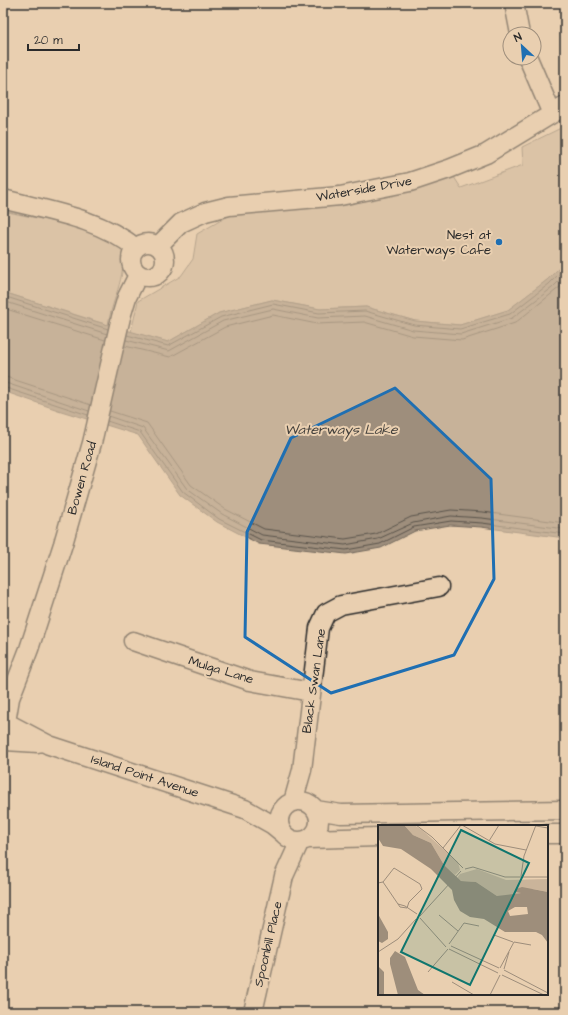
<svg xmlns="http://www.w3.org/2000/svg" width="568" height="1015" font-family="'Architects Daughter',sans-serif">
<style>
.green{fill:#cab49a;stroke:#7a7062}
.water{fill:#9e8e7b;stroke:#70665b}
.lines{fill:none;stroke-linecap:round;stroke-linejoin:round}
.shore{stroke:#59534b;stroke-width:1}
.street-casing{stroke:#2b2b2b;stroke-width:21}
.street{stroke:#e9cfb0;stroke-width:18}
.marked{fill:none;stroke:#1f6fb2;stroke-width:3;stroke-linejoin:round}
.poi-dot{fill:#1f6fb2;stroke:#e9cfb0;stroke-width:1.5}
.labels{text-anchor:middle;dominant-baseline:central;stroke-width:4;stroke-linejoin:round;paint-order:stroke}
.street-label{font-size:13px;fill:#2b2b2b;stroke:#e9cfb0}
.poi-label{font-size:13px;fill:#2b2b2b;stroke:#e9cfb0;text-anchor:end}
.water-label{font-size:14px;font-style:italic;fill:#423f3b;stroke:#e9cfb0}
.inset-road{fill:none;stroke:#9d8d7b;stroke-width:1}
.view{fill:#0f766e;fill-opacity:0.15;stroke:#0f766e;stroke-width:2}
.inset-edge{fill:none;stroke:#2b2b2b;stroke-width:2}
</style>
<rect width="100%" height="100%" fill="#e9cfb0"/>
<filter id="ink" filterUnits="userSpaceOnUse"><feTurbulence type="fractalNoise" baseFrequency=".025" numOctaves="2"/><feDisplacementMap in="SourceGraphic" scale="8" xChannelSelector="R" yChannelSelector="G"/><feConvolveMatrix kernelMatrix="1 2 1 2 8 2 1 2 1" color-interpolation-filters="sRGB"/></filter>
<g filter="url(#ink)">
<path class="green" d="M565 126V262L547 280 508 310 460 325 415 321 366 307 320 309 272 300 219 313 168 342 131 332 138 301 181 276 193 259 197 234 237 211 341 206 411 191 454 177 461 188 523 165 522 147Z
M3 211 85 228 120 244C130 271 112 298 108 325L3 292Z"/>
<path class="water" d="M565 262V538L481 527 450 525 415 531 381 548 346 554 259 544 217 522 180 495 138 435 58 410 3 391V292L91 320 168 342 219 313 272 300 320 309 366 307 415 321 460 325 508 310 547 280Z"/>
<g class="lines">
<path class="shore" d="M3 296 108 329
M3 301 107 334
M3 308 105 340
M127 335 168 346 221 317 273 304 319 313 365 311 414 325 460 329 510 314 549 284 565 268
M126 340 169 351 223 321 273 309 318 318 365 316 413 330 461 334 512 318 552 288 565 275
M125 346 170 357 225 327 273 315 317 324 364 322 413 336 462 340 515 323 565 283
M3 376 91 405
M3 382 89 411
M3 387 88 415
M110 411 147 423 191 485 225 509 264 529 345 539 376 534 411 517 451 510 483 512 565 523
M108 416 143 428 187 489 222 514 262 535 345 545 378 539 413 523 451 516 482 518 565 529
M107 421 140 432 183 492 219 519 261 540 346 550 380 544 414 527 451 521 482 523 565 534"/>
<defs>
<path id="street" d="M514 3 520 34
M528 58 552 114
M3 199C48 211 99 218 136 248
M131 260a17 17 0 1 1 34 0a17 17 0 1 1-34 0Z
M158 246 181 223 205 212 229 206 340 196 410 182 449 169 486 154 565 106
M133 641 250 681 311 692
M7 716 10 698 29 649 63 544 92 443 121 317 127 297 138 275
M11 725 49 745 245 809 273 825 284 834
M5 741 38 743
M279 821a20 20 0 1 1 40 0a20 20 0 1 1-40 0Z
M293 802 302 770 319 628 326 613 341 605 439 587
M316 810 341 814 565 810
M547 834H565
M308 839 379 837
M253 1012 284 876 300 841"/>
</defs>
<use href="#street" class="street-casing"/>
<use href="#street" class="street"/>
</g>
</g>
<path d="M0 0H568V1015H0ZM395 388 491 479 494 579 454 655 331 693 245 637 247 532 291 438Z" fill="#e9cfb0" fill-opacity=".55" fill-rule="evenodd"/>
<path class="marked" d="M395 388 491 479 494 579 454 655 331 693 245 637 247 532 291 438Z"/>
<circle class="poi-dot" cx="499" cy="242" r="4"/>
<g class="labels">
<g class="street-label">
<text transform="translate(364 189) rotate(-10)">Waterside Drive</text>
<text transform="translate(82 478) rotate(-74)">Bowen Road</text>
<text transform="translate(221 670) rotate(17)">Mulga Lane</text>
<text transform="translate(314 681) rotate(-82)">Black Swan Lane</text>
<text transform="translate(145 776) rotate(18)">Island Point Avenue</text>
<text transform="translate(268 944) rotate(-77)">Spoonbill Place</text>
</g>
<g class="poi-label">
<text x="491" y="235">Nest at<tspan x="491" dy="15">Waterways Cafe</tspan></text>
</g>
<g class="water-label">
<text x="341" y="430">Waterways Lake</text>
</g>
</g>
<g transform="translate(378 825)">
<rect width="170" height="170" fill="#e9cfb0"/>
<path d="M26 0H36L44 5 80 37 82 45 77 50 66 40 53 18 35 10ZM99 44 128 55 170 54V67L155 64 132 71H119L98 57 83 56 79 53 82 49Z" fill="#cab49a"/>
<path d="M0 0H26L35 10 53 18 66 40 83 56 98 57 119 71 143 68 138 67V64L144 62 170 67V118L164 110 158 107H127L106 94 92 92 82 86 76 75 74 65 53 44 23 24 5 21 0 13ZM137 82H149L150 89 132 91 130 86ZM0 89 10 107V114L4 118 0 116ZM17 126 27 132 40 165 47 170H20L12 139V133ZM0 141 6 147V170H0Z" fill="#9e8e7b" fill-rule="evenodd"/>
<path class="inset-road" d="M38 0 54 12 85 43M84 0 117 19 148 25M158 1 170 3M111 16 121 0M65 23 83 0M87 44 95 42 127 52H170M143 51 146 31 158 0M5 57 16 43 42 59 44 64 31 77 29 83M0 58 5 57 22 82 29 83M20 79 27 81 39 89M61 90 80 106M42 91 83 46M42 93 68 122M116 110 135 117M71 119 86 98 101 101M73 121 121 143M71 124 120 148M0 127 20 114 38 94M122 143 136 117 153 120M126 144 131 127M126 145 170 168M50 147 70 124M124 150 166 170M74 157 96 170M112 170 122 150"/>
<path class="view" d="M83 5 151 38 92 160 23 127Z"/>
<rect width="170" height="170" class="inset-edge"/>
</g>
<rect width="568" height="1015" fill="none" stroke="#e9cfb0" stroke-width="16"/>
<rect x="8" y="8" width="552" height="999" fill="none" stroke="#2b2b2b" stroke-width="1.5" filter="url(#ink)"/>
<g transform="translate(522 46) rotate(334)"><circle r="19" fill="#e9cfb0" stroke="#9d8d7b"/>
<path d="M0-3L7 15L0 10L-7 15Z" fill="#1f6fb2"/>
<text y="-6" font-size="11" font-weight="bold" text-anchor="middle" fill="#2b2b2b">N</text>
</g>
<path d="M28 44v6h51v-6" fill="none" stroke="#2b2b2b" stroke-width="2"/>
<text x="34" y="44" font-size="12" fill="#2b2b2b" stroke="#e9cfb0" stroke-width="3" paint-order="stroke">20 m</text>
</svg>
